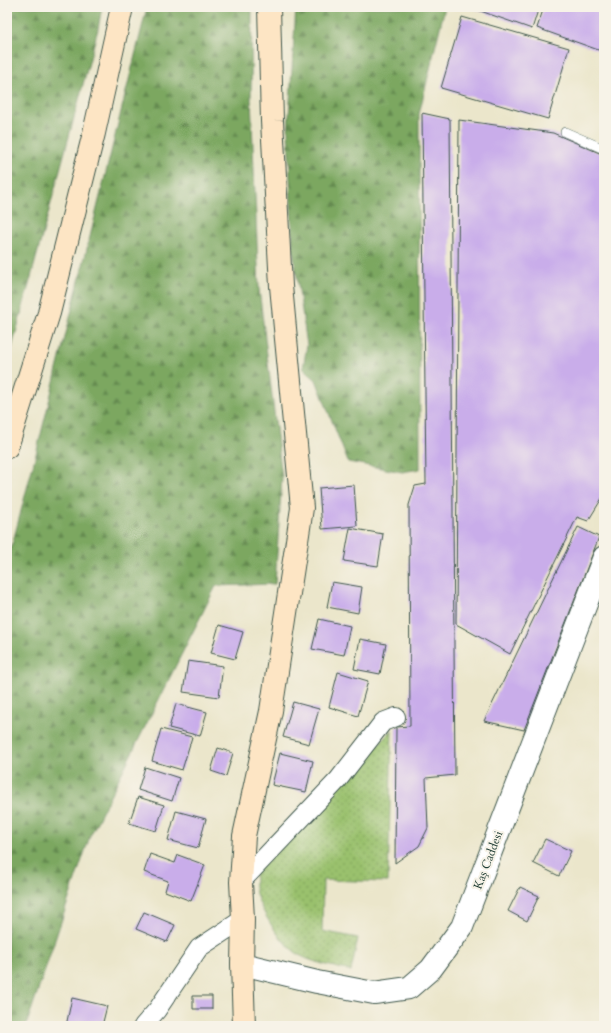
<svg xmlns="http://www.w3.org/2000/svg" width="611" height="1033" font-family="Cardo,serif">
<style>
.grass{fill:url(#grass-dots);stroke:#5c7f50}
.forest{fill:url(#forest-firs);stroke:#4d724a}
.building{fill:#c9adea}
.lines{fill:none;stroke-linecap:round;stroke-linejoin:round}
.service-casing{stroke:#3e564b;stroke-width:10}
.minor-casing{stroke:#3e564b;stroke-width:20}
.tertiary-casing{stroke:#3e564b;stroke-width:24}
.secondary-casing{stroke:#3e564b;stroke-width:24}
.service{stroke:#fff;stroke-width:9}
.minor{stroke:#fff;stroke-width:18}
.tertiary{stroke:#fff;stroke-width:22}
.secondary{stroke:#fde5c4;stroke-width:22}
.labels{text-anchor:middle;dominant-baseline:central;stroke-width:4;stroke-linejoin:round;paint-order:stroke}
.street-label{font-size:12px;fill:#1f3d34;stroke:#f7f3e8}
</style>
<defs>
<pattern id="grass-dots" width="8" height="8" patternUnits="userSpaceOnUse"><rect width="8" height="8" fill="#9ac16d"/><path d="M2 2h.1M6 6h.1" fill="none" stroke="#7d9e5a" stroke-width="1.8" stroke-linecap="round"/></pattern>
<pattern id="forest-firs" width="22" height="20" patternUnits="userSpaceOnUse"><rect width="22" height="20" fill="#7ba760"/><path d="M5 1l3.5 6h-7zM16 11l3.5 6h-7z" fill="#648950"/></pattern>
</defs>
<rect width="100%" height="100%" fill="#f7f3e8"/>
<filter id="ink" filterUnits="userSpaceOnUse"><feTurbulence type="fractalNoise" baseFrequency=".025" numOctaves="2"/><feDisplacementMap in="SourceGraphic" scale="8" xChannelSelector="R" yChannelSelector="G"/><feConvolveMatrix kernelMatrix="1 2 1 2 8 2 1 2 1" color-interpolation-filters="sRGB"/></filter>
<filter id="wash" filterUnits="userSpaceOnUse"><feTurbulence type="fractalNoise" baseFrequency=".012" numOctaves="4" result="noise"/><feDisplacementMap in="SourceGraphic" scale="16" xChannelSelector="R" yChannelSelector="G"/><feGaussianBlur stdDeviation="0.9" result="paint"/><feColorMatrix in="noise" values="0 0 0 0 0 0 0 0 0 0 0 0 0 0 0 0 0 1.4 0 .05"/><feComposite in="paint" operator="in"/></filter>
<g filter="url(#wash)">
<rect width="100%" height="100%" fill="#ebe6cb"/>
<path class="grass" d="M392 730 388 882 323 880 322 931 358 938 351 971C336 967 307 962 295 952 279 940 262 913 256 894 254 887 255 879 255 872Z"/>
<path class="forest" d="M7 7H102L98 29 7 366Z
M147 7H252L251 99 259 289 282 477 275 584 216 586 90 836 26 1026H7V564L37 450Z
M296 7H445L419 114 420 469 402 472 348 462 316 380 303 368 307 345 293 250 288 131Z"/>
<g id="blocks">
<path class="building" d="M469 7H539L532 29Z
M544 7H604V52L537 28Z
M462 17 569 48 548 119 441 88Z
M422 113 450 119 455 775 426 778 428 828 419 846 395 863 396 727 410 726 409 505 415 486 426 484Z
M459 120 553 133 604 155V495L588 521 577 517 510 654 456 624Z
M354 485 357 526 322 529 319 488Z
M578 527 599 537 524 730 484 721Z
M350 528 383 534 378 566 344 561Z
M332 582 362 587 358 613 327 607Z
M319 619 350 626 344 655 312 649Z
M219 625 243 632 235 659 211 653Z
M360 639 386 644 380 674 354 669Z
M188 661 223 666 219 697 183 692Z
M338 672 368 681 358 716 329 707Z
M293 702 319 709 309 744 283 737Z
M176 704 207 712 200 736 169 728Z
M161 729 192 737 182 770 152 761Z
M218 748 233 753 226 776 211 771Z
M280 753 313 761 306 792 272 785Z
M145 767 179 778 172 801 138 790Z
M138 797 164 805 156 831 129 823Z
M176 811 206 819 198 848 168 840Z
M545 839 571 851 559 876 533 863Z
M150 854 175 863 178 855 205 865 191 901 165 891 168 881 144 872Z
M520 887 539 896 527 921 508 911Z
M144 912 175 925 167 942 136 929Z
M193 996H212V1009H193Z
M72 998 107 1006 102 1026H66Z"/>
</g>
</g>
<g filter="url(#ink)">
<use href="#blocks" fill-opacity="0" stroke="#3e564b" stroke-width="1"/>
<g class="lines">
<defs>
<path id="service" d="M565 132 604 149"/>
<path id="minor" d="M241 882 338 780 383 722 396 717
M143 1026 157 1010 199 948 243 919"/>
<path id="tertiary" d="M242 964 317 982 374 993 409 988 431 969 462 927 604 557"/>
<path id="secondary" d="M7 447 49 313 94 133 122 7
M244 1026 242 964 243 919 241 882 244 836 271 711 302 508 281 286 272 121 269 7"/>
</defs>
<use href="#service" class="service-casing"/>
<use href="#minor" class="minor-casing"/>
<use href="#tertiary" class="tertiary-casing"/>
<use href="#secondary" class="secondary-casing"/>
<use href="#service" class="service"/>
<use href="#minor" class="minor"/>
<use href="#tertiary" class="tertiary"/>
<use href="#secondary" class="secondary"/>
</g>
</g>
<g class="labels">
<g class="street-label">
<text transform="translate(488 860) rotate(-69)">Kaş Caddesi</text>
</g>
</g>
<rect width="611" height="1033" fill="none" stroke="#f7f3e8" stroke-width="24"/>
</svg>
